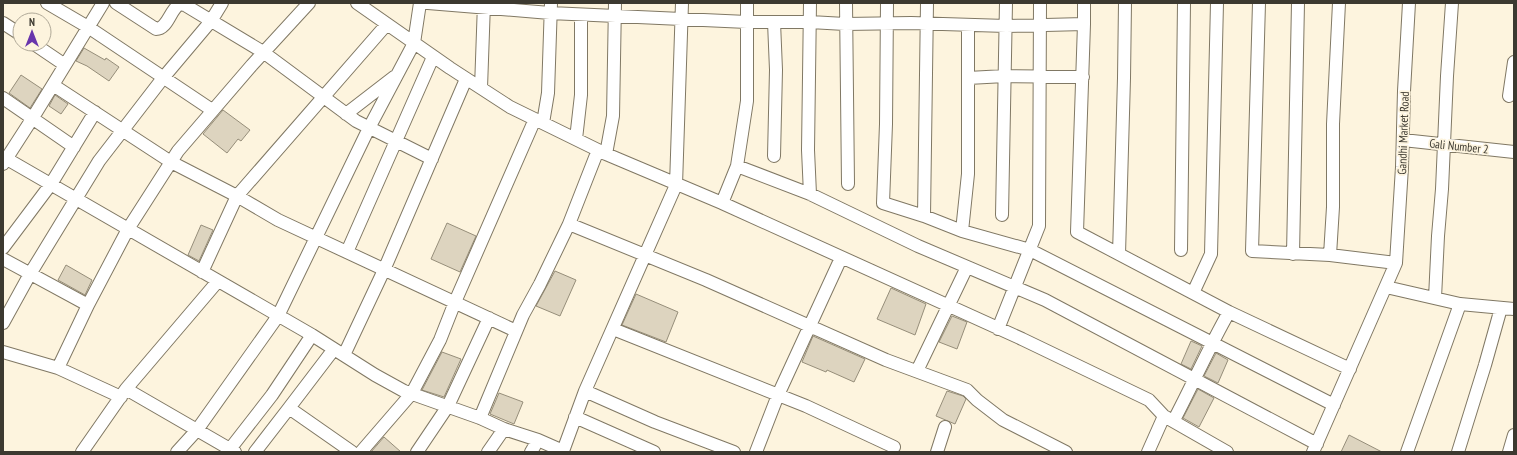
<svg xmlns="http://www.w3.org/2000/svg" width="1517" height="455" font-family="'PT Sans Narrow',sans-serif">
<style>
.building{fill:#ddd4bf;stroke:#968e7a}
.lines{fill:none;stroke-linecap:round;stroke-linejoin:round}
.street-casing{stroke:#807864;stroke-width:14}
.street{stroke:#fff;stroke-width:12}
.labels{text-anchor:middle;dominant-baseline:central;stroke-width:3.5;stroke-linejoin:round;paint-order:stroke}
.street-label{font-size:12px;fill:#3c3930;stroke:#fdf4de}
</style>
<rect width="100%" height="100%" fill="#fdf4de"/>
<path class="building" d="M84 48 105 60 106 58 119 67 109 81 87 66 76 61Z
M21 75 42 89 30 108 9 93Z
M55 95 68 104 61 114 49 106Z
M223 110 250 130 241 141 238 139 227 153 203 134Z
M447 223 476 236 460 272 431 259Z
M201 225 213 230 199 261 188 255Z
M66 265 92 280 85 295 58 280Z
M555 271 576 280 560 316 536 306Z
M891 288 926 304 915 335 877 319Z
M636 294 678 312 666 342 622 325Z
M952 316 967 322 957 349 939 342Z
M813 336 865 359 854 382 827 370 826 372 802 362Z
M1191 341 1202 346 1191 369 1181 364Z
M442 352 461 359 444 397 422 390Z
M1216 353 1228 360 1218 383 1204 376Z
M1198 389 1214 398 1199 427 1183 418Z
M947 391 963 396 966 399 955 424 936 416Z
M499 393 523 402 514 424 490 414Z
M1349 435 1382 452H1341Z
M384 437 401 452H371Z"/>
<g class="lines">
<defs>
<path id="street" d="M47 3 88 27 212 110
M116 3 156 29C168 29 170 9 180 4L185 5 263 52 356 121 432 159
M357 3 450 68 510 107 606 154 722 203 1022 339 1149 400 1164 416 1227 452
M428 3 550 13 747 22H810L845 24 911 23 1006 26 1084 24 1077 232 1229 312 1350 369
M846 3 848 184
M887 3 886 124 883 203 924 216 962 231 1030 250 1334 405
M1259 3 1252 251 1330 255
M1339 3 1333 124V207L1330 255 1396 263
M3 23 20 34
M1084 24V3
M34 44 65 65
M968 78 1005 76 1083 77
M53 85 171 162 237 196 278 220 516 331
M481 88 484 3
M1509 96 1514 62
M3 98 74 147
M346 114 394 77
M543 123 548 93 551 3
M576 139 581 95V15
M1403 140 1514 152
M606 154 613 116 615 3
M774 156 776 70 774 22
M7 159 312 335 375 375 404 391 480 418 504 429 538 440 563 451 585 391 676 185 682 3
M3 164 32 119 103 3
M737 166 810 194 918 246 1045 300 1317 444
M810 194 808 150 810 3
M722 203 737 166 747 101V3
M1002 215 1006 3
M924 216 927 3
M569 224 598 150
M962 231 968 174V25
M3 248 51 184 95 112
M1181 250 1184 3
M347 252 433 57
M1119 254 1124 78 1125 3
M1293 254 1298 3
M3 259 88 305 128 229 178 151 252 65 309 3
M202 272 237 196 387 24
M1386 287 1460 304 1514 309
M1193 293 1211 254 1217 3
M1435 298 1438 236 1442 189 1447 76 1452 3
M3 323 30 274 99 161 163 78 211 21 222 3
M613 329 806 406 894 447
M998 329 1039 226 1040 3
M3 352 58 368 121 397
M344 355 384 270 466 79
M58 368 88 305
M917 371 967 267
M126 389 235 452
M585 391 655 422 734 452
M289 408 334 349
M575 417 654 452
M480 418 523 315 540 284 569 224 706 280 886 360 967 390 977 400 1003 420 1066 452
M1174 420C1193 384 1209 347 1229 312
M230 449 272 395 312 335
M82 452 126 389 218 281
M177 452 197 430 278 316 369 128 414 43 420 3
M255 452 289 408 352 452
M361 452 412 393 440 340 455 302 535 119
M417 452 448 406 489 318
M488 452 504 429
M531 452 538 440
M756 452 778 395 841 258
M937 452 945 427
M1148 452 1164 416
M1313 452 1396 263 1402 167 1404 91 1409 3
M1407 452 1460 304
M1458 452 1485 365 1501 308
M1509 452 1514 435"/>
</defs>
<use href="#street" class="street-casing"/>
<use href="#street" class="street"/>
</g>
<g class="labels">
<g class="street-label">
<text transform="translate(1403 133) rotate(-88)">Gandhi Market Road</text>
<text transform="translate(1459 146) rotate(6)">Gali Number 2</text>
</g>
</g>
<rect width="1517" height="455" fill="none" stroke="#3c3930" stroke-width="8"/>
<g transform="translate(32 32)"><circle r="19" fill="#fdf4de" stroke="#b0a998"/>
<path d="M0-3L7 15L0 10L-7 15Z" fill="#6835ac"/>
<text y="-6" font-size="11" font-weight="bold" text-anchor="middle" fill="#3c3930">N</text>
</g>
</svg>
